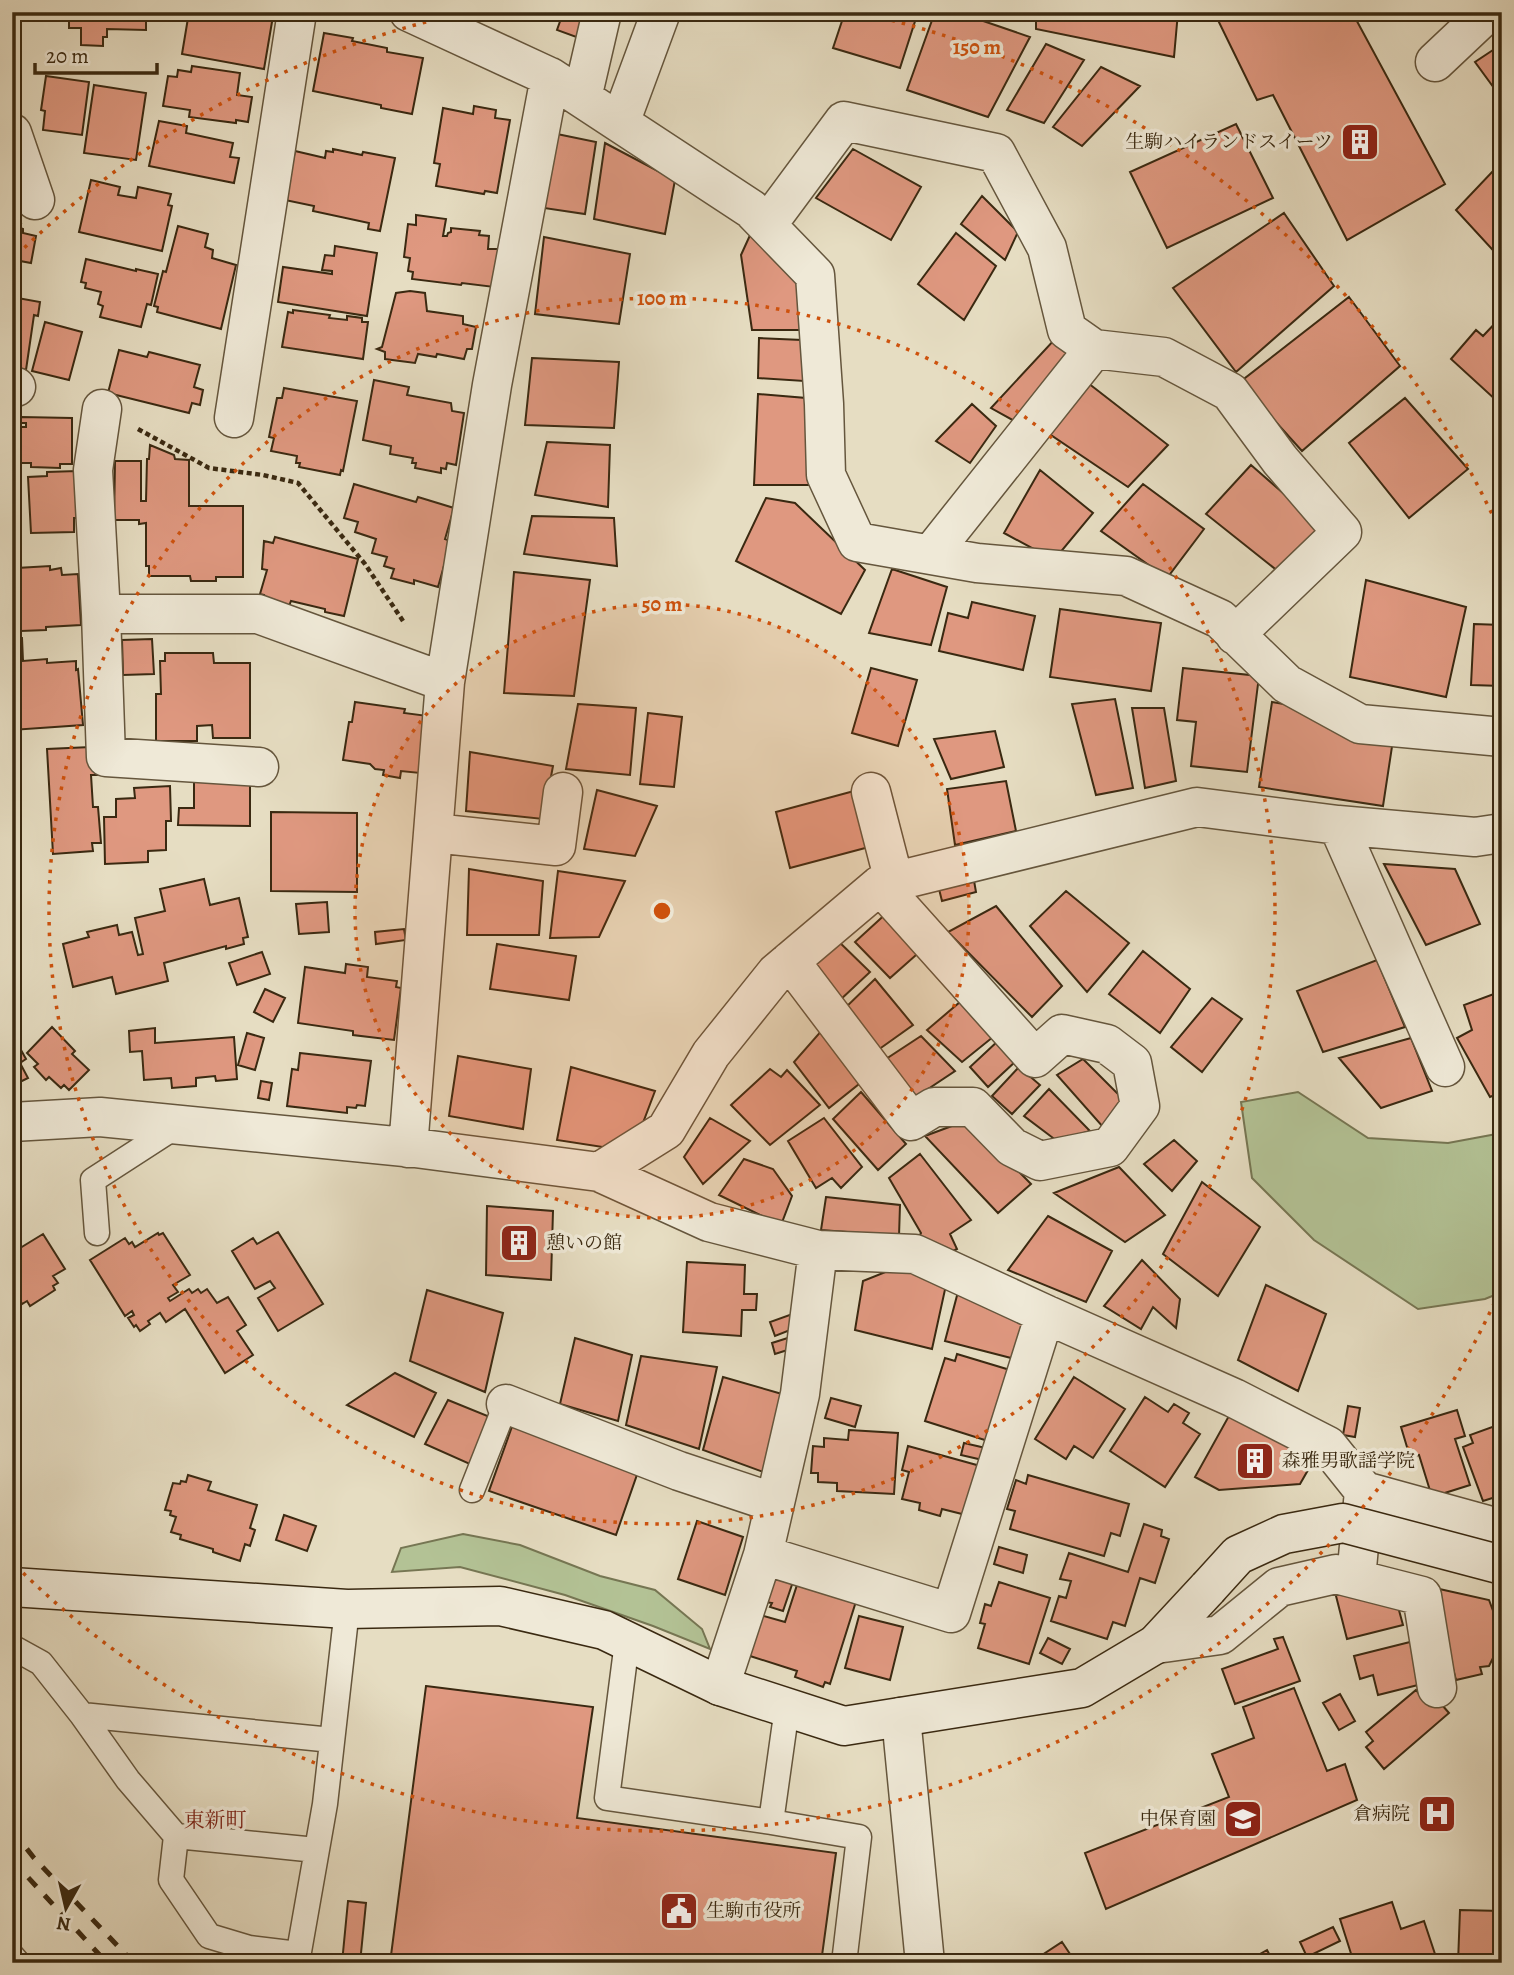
<svg xmlns="http://www.w3.org/2000/svg" width="1514" height="1975" font-family="Alegreya,'Noto Serif JP',serif">
<style>
.green{fill:#b3c295;stroke:#767653;stroke-width:2}
.building{fill:#df9880;stroke:#3a2911;stroke-width:2}
.lines{fill:none;stroke-linecap:round;stroke-linejoin:round}
.lane-casing{stroke:#65563d;stroke-width:27}
.street-casing{stroke:#65563d;stroke-width:41}
.secondary-casing{stroke:#3a2911;stroke-width:41}
.path{stroke:#3a2911;stroke-width:4.5;stroke-dasharray:5 3.5;stroke-linecap:butt}
.lane{stroke:#efe9d7;stroke-width:24}
.street{stroke:#efe9d7;stroke-width:38}
.secondary{stroke:#efe9d7;stroke-width:38}
.rail{stroke:#3a2911;stroke-width:5;stroke-dasharray:12 12;stroke-linecap:butt}
.secondary-bridge-casing{stroke:#3a2911;stroke-width:41;stroke-linecap:butt}
.secondary-bridge{stroke:#efe9d7;stroke-width:38}
.ring{fill:none;stroke:#ce520d;stroke-width:3.5;stroke-dasharray:3.5 7}
.labels{text-anchor:middle;dominant-baseline:central;stroke-width:7;stroke-linejoin:round;paint-order:stroke}
.poi-label{font-size:19px;fill:#3a2911;stroke:#efe9d7;text-anchor:end}
.neighbourhood-label{font-size:21px;fill:#7a1f14;stroke:#efe9d7}
.centre{fill:#ce520d;stroke:#efe9d7;stroke-width:3.5}
.ring-label{font-size:21px;text-anchor:middle;font-weight:bold;fill:#ce520d;stroke:#efe9d7;stroke-width:7;stroke-linejoin:round;paint-order:stroke}
</style>
<rect width="100%" height="100%" fill="#e6ddc2"/>
<filter id="stains"><feTurbulence type="fractalNoise" baseFrequency=".00286" numOctaves="4"/><feColorMatrix values="0 0 0 0 .2 0 0 0 0 .09 0 0 0 0 .02 0 0 0 .5 -.17"/></filter>
<radialGradient id="worn" r=".72"><stop offset=".6" stop-color="#630" stop-opacity="0"/><stop offset="1" stop-color="#630" stop-opacity=".3"/></radialGradient>
<path class="green" d="M1298 1092 1368 1138 1448 1143 1502 1133V1292L1485 1299 1418 1309 1314 1240 1252 1178 1241 1102Z
M463 1534 520 1545 600 1576 655 1590 702 1629 710 1649 653 1626 565 1595 460 1567 392 1572 401 1548Z"/>
<path class="building" d="M69 12H146V30L107 29V37H103V46L81 45V28H69Z
M189 12H249L273 16 264 69 182 54Z
M560 12H586L579 38 557 30 563 13Z
M845 12H918L900 68 833 48Z
M935 12H957L1030 37 988 117 907 90Z
M1036 12H1178L1174 57 1036 29Z
M1214 12H1352L1445 184 1347 240 1273 95 1257 100Z
M324 33 353 38 352 41 387 48V52L423 58 412 114 381 108V105L313 91Z
M1046 44 1084 60 1044 123 1007 110Z
M1502 44V99L1475 62Z
M192 66 240 73 237 95 252 97 248 122 236 120V123L189 117 190 110 163 106 168 76 177 77 178 70 191 72Z
M1101 67 1140 86 1082 146 1053 127Z
M46 76 89 82 82 135 43 130 45 111 41 110Z
M94 85 146 93 136 160 84 153Z
M474 106 496 110 495 118 510 120 497 193 485 191 484 194 436 186 440 164 434 163 443 108 473 114Z
M159 121 187 126 186 133 233 143 230 157 239 158 234 183 149 166Z
M1236 124 1273 198 1167 248 1130 172Z
M557 134 596 142 585 214 544 208Z
M605 143 675 180 665 234 594 219Z
M333 149 362 155 363 152 395 158 380 231 368 229 369 223 313 211 314 206 285 200 295 151 325 158 326 151 333 152Z
M853 149 921 187 891 240 816 198Z
M1493 171 1502 182V260L1456 210Z
M91 180 120 187 118 195 136 198 138 187 171 194 168 205 172 206 162 251 79 232Z
M982 196 1018 232 1005 260 961 224Z
M1284 213 1334 286 1236 372 1173 288Z
M416 215 446 219 443 236H447L448 233 451 232V228L480 231 479 235 489 236 488 249H499L494 287 462 283 461 285 412 279 413 272 408 271 410 258 404 257 408 224 416 225Z
M12 223 21 224 20 228 23 229V233L36 236 31 263 20 261 19 271 12 269Z
M178 226 208 234 205 247 213 250 212 258 236 265 221 329 157 312 158 307 154 306 163 271 166 272Z
M751 233 798 283 803 330H752L741 255Z
M956 233 996 266 964 320 918 284Z
M544 237 630 254 619 324 535 314Z
M335 246 377 253 367 316 278 302 283 267 332 274V271L322 270 325 255 334 256Z
M86 259 136 271V269L158 274 151 305 147 304 141 327 100 317 103 306 98 304 101 292 85 288 86 283 81 282Z
M410 291 425 293 427 311 463 316V324L476 327 472 349H467L464 359 437 354 436 357 418 354 415 363 385 359V352L377 349 382 347 396 293Z
M12 297 40 302 38 316 34 315 26 370 12 368Z
M1349 297 1400 366 1302 451 1240 382Z
M293 310 330 315 329 318 347 320V316L362 318V322H368L363 359 282 347 288 312 293 313Z
M1501 317 1502 318V411L1494 404 1497 401 1451 359 1476 330 1483 336Z
M45 322 82 332 69 380 32 371Z
M759 338 802 340 804 381 758 378Z
M1055 339 1067 355 1018 423 991 408Z
M119 350 147 357 149 352 200 365 194 387 203 390 200 405 192 403 189 413 108 393Z
M532 358 619 362 614 428 525 425Z
M374 380 409 387 407 395 451 403 452 411 464 413 456 465 447 463 446 469 441 468V473L415 468 416 463H412L413 458 390 454 391 446 363 440Z
M1088 383 1168 445 1128 487 1045 431Z
M284 388 357 401 343 471 341 470 340 475 299 467 300 463H296L297 456 271 451 274 438 269 437 277 398H282Z
M758 394 806 398 812 485H754Z
M1405 398 1468 469 1409 518 1349 443Z
M972 404 996 426 970 463 936 441Z
M21 417 72 418V464H60V468L31 467V463H18L19 427H26V423H21Z
M547 442 610 445 608 507 535 495Z
M150 445 174 455 175 459 189 460V506H243V577H216V581H191L190 576H149V566H146V523L139 524V520H114L115 461H141V501H146L147 459H149Z
M1251 465 1322 527 1279 572 1206 514Z
M1040 470 1093 513 1054 560 1004 533Z
M77 471 79 518H74V532L31 533 28 477 47 476V472Z
M354 484 416 502 418 497 454 508 445 539 451 541 438 587 414 580V584L391 578 394 569 384 566 387 557 372 553 376 539 355 532 358 522 344 518Z
M1143 484 1204 529 1167 578 1101 531Z
M766 498 795 503 865 570 841 614 736 561Z
M532 516 614 518 617 566 524 554Z
M275 537 358 559 344 616 325 612V609L291 601 289 606 263 600 264 595 260 594 267 570 262 569 264 541 273 543Z
M50 566V570L61 568 62 575 78 574 81 625 46 627V630L21 631 17 568Z
M892 569 947 587 931 645 869 633Z
M514 572 590 580 574 696 504 693Z
M1366 580 1466 607 1446 697 1350 677Z
M972 602 1035 616 1023 670 939 651 948 613 968 618Z
M1060 609 1161 623 1151 691 1050 677Z
M1474 624 1502 625V686L1471 685Z
M22 638 23 661 47 659V663L76 661V670L78 669 83 725 12 730V639Z
M152 639 154 674 123 675 122 640Z
M165 653H213L214 663H250V738H213L212 725 197 726V741H156V694H161L160 661H165Z
M871 668 917 680 898 746 852 733Z
M1183 668 1259 676 1247 772 1191 766 1196 722 1177 720Z
M1115 699 1133 788 1096 795 1072 704Z
M355 702 405 709 404 713 428 716 420 773 401 771 400 778 383 775 384 770 375 769 370 764 343 760 349 722H352Z
M1272 702 1313 709 1393 740 1383 806 1259 787Z
M578 704 636 708 630 775 566 769Z
M1132 708H1164L1176 781 1145 788Z
M648 713 682 717 674 787 640 784Z
M995 731 1004 767 951 779 934 739Z
M91 747 97 754 98 775H91L93 807H98L101 843H92L93 851 53 854 47 749Z
M470 752 553 766 543 819 466 811Z
M194 779 250 780V826L178 825 179 808H194Z
M1006 781 1016 831 955 845 947 789Z
M170 786 171 821H166V850L148 851V862L105 864 104 817H116V799L135 798 134 788Z
M597 790 657 806 635 856 584 849Z
M854 791 869 847 790 868 776 812Z
M271 812 357 813V892L271 891Z
M1384 864 1455 869 1480 924 1426 945Z
M469 869 543 881 539 935H467Z
M558 871 625 881 599 937 550 938Z
M973 875 976 892 942 901 938 885Z
M204 879 210 905 239 898 248 937 243 938 244 944 226 949V946L164 963 168 981 116 994 112 977 73 987 63 944 89 937 87 932 117 925 119 935 132 932 138 955 143 954 135 918 165 911 160 889Z
M1066 891 1129 943 1087 992 1030 926Z
M327 902 329 932 299 934 296 904Z
M996 906 1062 986 1032 1017 948 932Z
M890 910 924 948 890 978 855 942Z
M404 929 406 940 376 944 375 932Z
M834 937 870 972 839 1001 806 963Z
M497 944 576 956 569 1000 490 989Z
M1143 951 1190 989 1160 1033 1109 994Z
M262 952 270 974 237 985 229 963Z
M1377 960 1405 1027 1323 1052 1297 991Z
M346 964 368 967 367 977 397 981 396 987 401 988 394 1040 353 1035V1031L298 1023 305 967 345 973Z
M875 979 913 1025 878 1050 844 1009Z
M12 989H21L20 1025H12Z
M265 989 285 998 273 1022 254 1012Z
M1502 991V1092L1490 1097 1457 1038 1472 1030 1464 1005Z
M1212 998 1242 1019 1202 1072 1171 1047Z
M960 1002 993 1037 962 1062 927 1030Z
M52 1027 75 1051 72 1054 89 1070 69 1090 64 1085 61 1088 49 1077 46 1080 34 1067 38 1064 27 1053Z
M155 1028V1043L234 1037 237 1079 216 1081 215 1076 196 1078V1086L172 1088 171 1078 144 1080 142 1051 130 1052 129 1031Z
M823 1029 864 1080 829 1108 794 1062Z
M247 1033 264 1038 255 1070 238 1065Z
M12 1034 26 1059 20 1063 28 1078 12 1086Z
M921 1036 955 1071 913 1099 883 1061Z
M1411 1038 1432 1091 1381 1108 1339 1058Z
M999 1040 1017 1060 988 1087 970 1067Z
M300 1053 371 1061 365 1106 357 1105 356 1108 347 1107V1113L287 1106 292 1069 298 1070Z
M458 1056 531 1069 523 1129 449 1116Z
M1083 1059 1125 1101 1103 1127 1057 1075Z
M571 1067 655 1091 641 1128 609 1148 557 1140Z
M1019 1067 1040 1085 1012 1114 992 1096Z
M770 1069 781 1077 787 1070 820 1105 770 1145 731 1105Z
M261 1081 272 1083 269 1100 258 1098Z
M1049 1089 1090 1131 1057 1141 1024 1116Z
M861 1092 906 1144 878 1170 833 1119Z
M710 1118 750 1141 703 1184 684 1157Z
M824 1118 862 1167 841 1188 832 1178 816 1188 788 1141Z
M968 1120 1031 1184 998 1213 925 1136Z
M1174 1140 1197 1161 1172 1191 1144 1164Z
M920 1154 971 1220 950 1234 957 1249 942 1257 914 1246 921 1233 889 1178Z
M744 1159 773 1169 792 1196 781 1225 719 1195Z
M1119 1167 1165 1215 1125 1242 1054 1193Z
M1202 1182 1260 1227 1218 1296 1163 1254Z
M826 1197 900 1205 899 1236 821 1230Z
M487 1206 553 1211 551 1280 486 1275Z
M1048 1216 1112 1251 1086 1302 1008 1270Z
M278 1232 323 1304 278 1331 258 1298 275 1288 270 1281 255 1289 232 1251 253 1238 257 1244Z
M158 1233 159 1235 163 1233 190 1275 173 1285 178 1292 168 1298 170 1301 189 1289 192 1293 198 1289 201 1293 207 1289 217 1303 228 1297 246 1325 237 1331 253 1355 225 1373 185 1309 166 1322 160 1313 148 1321 150 1324 140 1331 136 1325 134 1327 128 1318 134 1315 132 1311 125 1316 90 1260 125 1238 129 1244 132 1242 135 1247Z
M43 1234 65 1269 53 1276 58 1283 53 1286 55 1290 30 1306 27 1301 22 1304 20 1300 12 1305V1253Z
M1142 1260 1180 1299 1176 1328 1153 1307 1141 1329 1104 1306Z
M687 1262 745 1265 744 1294H757L756 1310H742L741 1336 683 1332Z
M898 1267 946 1285 932 1349 855 1330 863 1281Z
M1266 1285 1326 1314 1298 1391 1238 1360Z
M959 1288 1028 1321 1015 1359 945 1341Z
M427 1290 503 1313 485 1392 410 1361Z
M798 1312 803 1325 775 1336 770 1322Z
M797 1335 800 1346 775 1354 772 1343Z
M575 1338 632 1355 618 1421 560 1404Z
M957 1354 1010 1370 991 1442 925 1421 945 1358 955 1361Z
M641 1356 717 1367 699 1449 626 1425Z
M395 1373 436 1393 414 1437 347 1405Z
M723 1377 782 1394 766 1473 703 1450Z
M1074 1377 1125 1409 1093 1458 1074 1446 1066 1459 1035 1439Z
M1145 1397 1168 1412 1174 1404 1189 1413 1183 1423 1200 1434 1165 1487 1110 1451Z
M831 1398 861 1406 855 1427 825 1418Z
M448 1400 490 1417 472 1465 425 1444Z
M1348 1406 1360 1408 1355 1437 1343 1435Z
M1457 1410 1465 1436 1455 1439 1470 1485 1432 1497 1419 1455 1410 1457 1401 1427Z
M1230 1414 1303 1451 1308 1470 1300 1484 1219 1490 1195 1477Z
M514 1421 640 1466 616 1535 489 1491Z
M1495 1426 1502 1445V1495L1483 1501 1463 1447 1473 1443 1470 1435Z
M849 1430 898 1433 894 1494 837 1491V1483L818 1482V1473H811L813 1446 824 1447V1438L848 1440Z
M964 1443 990 1449 987 1461 961 1455Z
M908 1446 984 1467 970 1516 942 1509 940 1516 919 1510 920 1503 902 1499 909 1472 902 1470Z
M188 1475 211 1482 208 1490 257 1505 250 1528 255 1530 250 1546 245 1544 240 1561 213 1552V1549L180 1539 181 1535 171 1532 176 1517 170 1515 171 1511 165 1510 173 1483 180 1484 181 1481 186 1482Z
M1028 1475 1129 1504 1120 1536 1111 1533 1104 1556 1010 1529 1015 1511 1007 1509 1016 1480 1026 1484Z
M284 1515 316 1526 307 1551 276 1540Z
M697 1521 743 1537 725 1595 678 1579Z
M1144 1524 1162 1530 1161 1536 1169 1539 1155 1583 1140 1578 1125 1626 1113 1622 1107 1639 1051 1621 1059 1596 1066 1598 1071 1581 1060 1579 1069 1553 1128 1572Z
M999 1547 1027 1555 1023 1573 994 1564Z
M777 1564 797 1570 783 1611 770 1607 772 1603 765 1602Z
M999 1582 1050 1598 1029 1664 978 1648 985 1624 980 1623 985 1604 991 1606Z
M797 1585 858 1595 830 1684 825 1682 823 1687 795 1677 797 1671 747 1655 760 1615 785 1622Z
M1435 1588 1489 1600 1502 1635 1497 1637 1500 1644 1489 1666 1480 1667 1482 1674 1456 1680 1438 1612Z
M1335 1592H1394L1403 1625 1347 1639Z
M859 1616 903 1627 890 1680 845 1668Z
M1283 1637 1300 1681 1235 1704 1222 1669 1278 1649 1274 1639Z
M1048 1638 1070 1649 1062 1664 1040 1653Z
M1414 1641 1422 1684 1378 1695 1373 1675 1360 1679 1354 1656Z
M426 1686 593 1707 577 1818 836 1853 821 1963H390Z
M1294 1688 1327 1771 1345 1764 1357 1800 1106 1909 1085 1853 1229 1797 1212 1754 1254 1738 1243 1707Z
M1416 1690 1422 1697 1429 1690 1449 1713 1384 1769 1366 1747 1373 1741 1366 1732Z
M1340 1694 1355 1721 1339 1730 1323 1703Z
M348 1901 366 1903 360 1963H342Z
M1392 1902 1401 1929 1424 1921 1438 1963H1354L1340 1919Z
M1460 1910 1502 1911V1963H1458Z
M1333 1927 1340 1941 1307 1957 1300 1942Z
M1062 1942 1076 1963H1039L1036 1959Z
M1267 1950 1274 1963H1244Z"/>
<g class="lines">
<defs>
<path id="lane" d="M97 1233 93 1180 178 1125
M472 1490 506 1404
M627 1642 607 1798 771 1822
M12 1647 41 1663 82 1715 128 1780 176 1836 316 1850
M787 1708 771 1822 859 1837 844 1963
M82 1715 332 1740
M176 1836 171 1880 209 1936 249 1948 298 1954
M12 1956 18 1963
M297 1963 325 1804 347 1609"/>
<path id="street" d="M409 12 550 77 582 98 751 209 815 275 824 404 826 475 857 542 977 563 1126 576 1220 619 1287 684 1360 724 1502 737
M1435 62 1488 12
M582 98 602 12
M620 123 661 12
M12 133 35 200
M767 225 844 121 996 153 1047 248 1067 330 1094 349 1164 357 1230 392 1280 460 1342 532 1235 635
M12 386 16 387
M102 409 93 470 101 614 106 757 259 767
M234 418 297 12
M931 554 1094 349
M101 614H258L445 682
M871 792 894 881
M1338 825 1445 1067
M434 833 556 846 563 792
M790 961 911 1121 934 1107H973L1012 1147 1040 1161 1110 1147 1140 1106 1132 1063 1107 1044 1062 1034 1035 1058 880 885
M12 1122 100 1117 415 1148 599 1172 666 1130 711 1054 776 973 880 885 1197 807 1338 825 1475 837 1502 833
M408 1148 445 682 492 385 550 77
M599 1172 709 1222 818 1250 915 1254 1045 1314 1234 1398 1328 1446 1364 1491 1356 1579
M506 1404 679 1471 775 1503
M1364 1491 1502 1529
M763 1555 951 1613 1045 1314
M1156 1644 1220 1635 1279 1587 1336 1574 1422 1596 1437 1688
M720 1686 763 1555 800 1394 818 1250
M901 1717 925 1963"/>
<path id="secondary" d="M12 1587 347 1609 500 1606 604 1630 720 1686 844 1726 1082 1688 1156 1644 1208 1588"/>
</defs>
<use href="#lane" class="lane-casing"/>
<use href="#street" class="street-casing"/>
<use href="#secondary" class="secondary-casing"/>
<path class="path" d="M138 429 209 468 263 475 298 483 365 564 405 624"/>
<use href="#lane" class="lane"/>
<use href="#street" class="street"/>
<use href="#secondary" class="secondary"/>
<path class="rail" d="M12 1830 34 1858 134 1963
M12 1860 107 1963"/>
<defs>
<path id="secondary-bridge" d="M1208 1588 1238 1555 1284 1534 1343 1523 1502 1565"/>
</defs>
<use href="#secondary-bridge" class="secondary-bridge-casing"/>
<use href="#secondary-bridge" class="secondary-bridge"/>
</g>
<circle cx="662" cy="911" r="307" fill="#ce520d" fill-opacity=".12"/>
<g class="ring">
<circle cx="662" cy="911" r="307"/>
<circle cx="662" cy="911" r="613"/>
<path d="M1499 1293A920 920 0 0 1 17 1567M17 255A920 920 0 0 1 463 13M861 13A920 920 0 0 1 1499 529"/>
</g>
<defs>
<symbol id="building-square" viewBox="-11 -11 22 22"><rect x="-9" y="-9" width="18" height="18" rx="4" fill="#8f2418" stroke="#efe9d7"/><path d="M-4-6H4V6H1V3H-1V6H-4ZM-2.5-4.3h1.7v1.8h-1.7ZM.8-4.3h1.7v1.8H.8ZM-2.5-1h1.7V.8h-1.7ZM.8-1h1.7V.8H.8Z" fill="#fff"/></symbol>
<symbol id="hospital-square" viewBox="-11 -11 22 22"><rect x="-9" y="-9" width="18" height="18" rx="4" fill="#8f2418" stroke="#efe9d7"/><path d="M-5-5h3v3.5h4V-5h3V5h-3V1.5h-4V5h-3Z" fill="#fff"/></symbol>
<symbol id="school-square" viewBox="-11 -11 22 22"><rect x="-9" y="-9" width="18" height="18" rx="4" fill="#8f2418" stroke="#efe9d7"/><path d="M0-5L7-2L0 1L-7-2ZM-4 1L0 2.5L4 1V4Q0 6-4 4Z" fill="#fff"/></symbol>
<symbol id="civic-square" viewBox="-11 -11 22 22"><rect x="-9" y="-9" width="18" height="18" rx="4" fill="#8f2418" stroke="#efe9d7"/><path d="M-.6-6.5H3V-4.5H.6V-3L4-1V1h2V6H-6V1h2V-1L-.6-3ZM-1.2 2.5V6h2.4V2.5Z" fill="#fff"/></symbol>
</defs>
<g fill-rule="evenodd">
<use href="#building-square" x="1338" y="120" width="44" height="44"/>
<use href="#building-square" x="497" y="1221" width="44" height="44"/>
<use href="#building-square" x="1233" y="1439" width="44" height="44"/>
<use href="#hospital-square" x="1415" y="1792" width="44" height="44"/>
<use href="#school-square" x="1221" y="1797" width="44" height="44"/>
<use href="#civic-square" x="657" y="1889" width="44" height="44"/>
</g>
<g class="labels">
<g class="poi-label">
<text x="1333" y="142">生駒ハイランドスイーツ</text>
<text x="546" y="1243" text-anchor="start">憩いの館</text>
<text x="1282" y="1461" text-anchor="start">森雅男歌謡学院</text>
<text x="1410" y="1814">倉病院</text>
<text x="1216" y="1819">中保育園</text>
<text x="706" y="1911" text-anchor="start">生駒市役所</text>
</g>
<g class="neighbourhood-label">
<text x="215" y="1820">東新町</text>
</g>
</g>
<circle cx="662" cy="911" r="10" class="centre"/>
<g class="ring-label">
<text x="977" y="54">150 m</text>
<text x="662" y="305">100 m</text>
<text x="662" y="611">50 m</text>
</g>
<rect width="1514" height="1975" fill="none" stroke="#e6ddc2" stroke-width="42"/>
<rect x="14" y="14" width="1486" height="1947" fill="none" stroke="#3a2911" stroke-width="3.5"/>
<rect x="21" y="21" width="1472" height="1933" fill="none" stroke="#3a2911" stroke-width="2"/>
<g transform="translate(66 1908) rotate(188)" stroke="#efe9d7" stroke-width="5" paint-order="stroke">
<path d="M0-5L12 26L0 18L-12 26Z" fill="#3a2911"/>
<text y="-10" font-size="19" font-weight="bold" text-anchor="middle" fill="#3a2911">N</text>
</g>
<path d="M35 63v10h122v-10" fill="none" stroke="#3a2911" stroke-width="3.5"/>
<text x="46" y="63" font-size="21" fill="#3a2911" stroke="#efe9d7" stroke-width="5" paint-order="stroke">20 m</text>
<rect width="100%" height="100%" filter="url(#stains)"/>
<rect width="100%" height="100%" fill="url(#worn)"/>
</svg>
